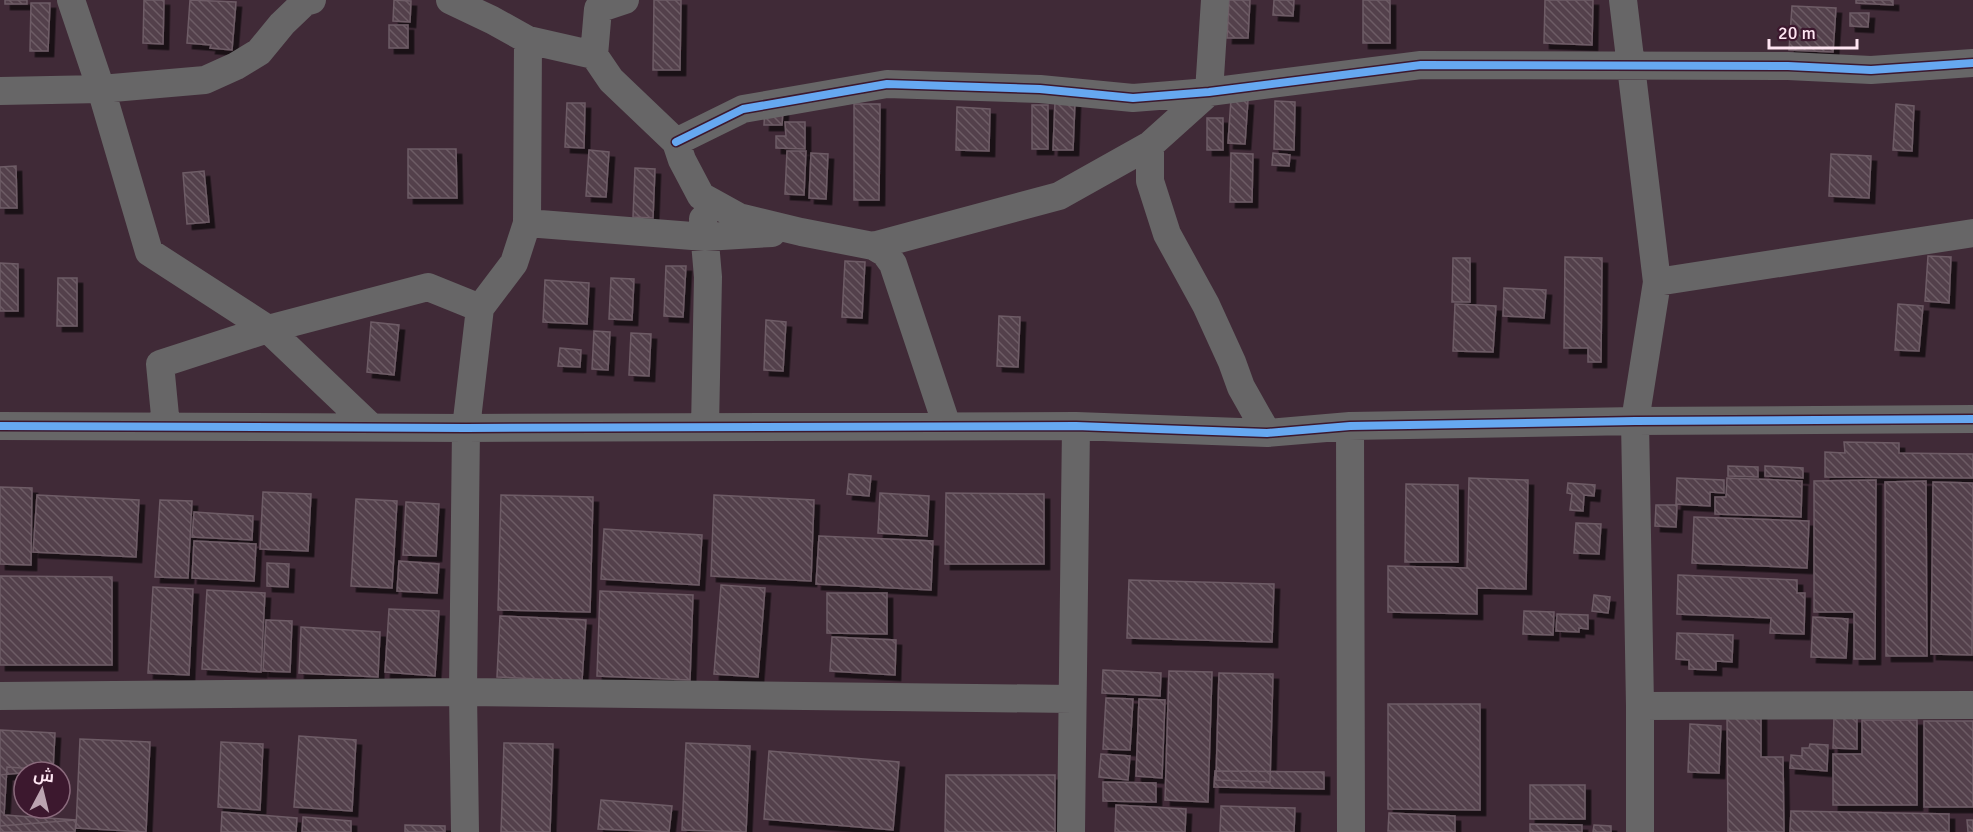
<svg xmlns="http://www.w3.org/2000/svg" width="1973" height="832" font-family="Signika,Cairo,sans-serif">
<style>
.building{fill:url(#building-back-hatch);stroke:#6e5c66;stroke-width:1.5;filter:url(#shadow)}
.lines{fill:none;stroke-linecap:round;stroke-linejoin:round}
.minor{stroke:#676667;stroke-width:28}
.cycleway-casing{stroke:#3c182e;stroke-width:11}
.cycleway{stroke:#66a8f1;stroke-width:8}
</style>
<defs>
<pattern id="building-back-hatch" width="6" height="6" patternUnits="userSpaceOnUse" patternTransform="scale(1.5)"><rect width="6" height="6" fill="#53414b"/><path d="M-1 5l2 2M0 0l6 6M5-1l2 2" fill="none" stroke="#6d5c65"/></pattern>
<filter id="shadow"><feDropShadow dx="5.5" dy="5.5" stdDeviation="0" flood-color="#0009"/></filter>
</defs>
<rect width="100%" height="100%" fill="#402a37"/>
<path class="building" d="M5 0H27V4H5Z
M144 0H164L163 44 143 43Z
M190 0 236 2 232 50 210 48 211 45 187 43Z
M394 0 411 1 410 22 393 21Z
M654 0H681L680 70H653Z
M1229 0H1250L1248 38H1227Z
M1274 0H1294L1293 16 1273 15Z
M1363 0H1390V43H1363Z
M1545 0H1593L1592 45 1544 43Z
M1856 0H1893V5L1856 3Z
M31 3H50L48 51H30Z
M1792 6 1836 8 1833 52 1789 50Z
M1850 13H1869L1868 27 1850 26Z
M389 25H408V48H389Z
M1231 99 1248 100 1245 144 1228 143Z
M1275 101 1295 102 1294 150 1274 149Z
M1055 102H1075L1073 150H1053Z
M567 103H585L584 148 565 147Z
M854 104H880L879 200H854Z
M1896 104 1914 106 1912 151 1893 150Z
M1032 105H1048V149H1032Z
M957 107 990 109 989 151 956 150Z
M765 108 783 110 782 125H764Z
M1207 118H1223V150H1207Z
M785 122H805V149L776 148V136H786Z
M408 149H456L457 198H408Z
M589 150 609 152 606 197 586 196Z
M787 151H806L804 195 785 194Z
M811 153 828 154 826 199 809 198Z
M1231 153 1253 154 1252 202H1230Z
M1273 153 1290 155 1289 166 1272 165Z
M1831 154 1871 156 1869 198 1829 196Z
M16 166 17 208H0V167Z
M635 168 655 169 653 218 633 217Z
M204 171 209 222 187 224 183 173Z
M1928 256 1951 257 1949 303 1925 301Z
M1565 257 1602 258 1601 362H1588V348H1564Z
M1453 258H1470V302H1452Z
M845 261 865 262 862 318 842 317Z
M0 263 18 264V311H0Z
M666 266H686L683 317 664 316Z
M58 278H77V326H57Z
M611 278 634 279 632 320 609 319Z
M545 280 589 283 587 324 543 322Z
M1504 288 1546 290 1544 318 1503 316Z
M1455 304 1496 306 1493 352 1453 351Z
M1898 304 1923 306 1919 351 1895 350Z
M999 316 1020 317 1018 367 997 366Z
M766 320 786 322 783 371 764 370Z
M371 322 399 325 394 375 367 372Z
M594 331 610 332 608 370 592 369Z
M631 333 651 334 649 376 629 375Z
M560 348 581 350 580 367 558 366Z
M1844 442 1899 443V453L1973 454V478L1825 477V452L1845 453Z
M1728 466 1758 467V477L1728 476Z
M1765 466 1803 468V478L1765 476Z
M849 474 871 476 869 496 847 494Z
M1469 478 1528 480 1526 589 1477 588V614L1388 612V566L1467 568Z
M1677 478 1724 480V493L1710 492V506L1676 504Z
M1727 478 1802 481 1801 517 1715 514V497H1726Z
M1876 480 1875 659H1854V612H1814V481Z
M1926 481 1927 656H1886L1885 482Z
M1933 482 1973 483 1972 655 1931 654Z
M1568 483 1595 485 1594 496 1584 495 1583 511 1570 510 1572 494 1567 493Z
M1406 484 1458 485V562H1405Z
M0 487 32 488 31 565 0 564Z
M263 492 311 494 308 551 260 549Z
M880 493 929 496 927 536 878 533Z
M946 493 1044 494V564H945Z
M37 495 139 500 136 557 33 552Z
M501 495 593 497 590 612 498 610Z
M714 495 814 500 811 581 711 576Z
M356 499 397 501 392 588 351 586Z
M160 500 192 501 188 578 155 577Z
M406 502 439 504 436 556 403 555Z
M1656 505H1677L1676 527 1655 526Z
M194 512 253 516 252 540 192 537Z
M1694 517 1809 521 1807 568 1692 563Z
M1576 523 1601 524 1599 554 1574 553Z
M604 529 702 535 699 585 601 579Z
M819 536 933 541 931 590 816 584Z
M194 541 256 544 254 581 192 578Z
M399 561 439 564 437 593 397 591Z
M267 563 289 564 288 587 267 586Z
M1678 575 1797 580V593H1805L1804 634 1770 633 1771 618 1677 614Z
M0 576 112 577V665H0Z
M1129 580 1274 584 1272 642 1127 638Z
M721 585 765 588 758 677 714 674Z
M153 587 193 589 189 675 148 673Z
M207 590 265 593 261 672 202 669Z
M600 591 693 595 690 680 597 676Z
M827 593H887V634L827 633Z
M1594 595 1610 597 1608 613 1592 611Z
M389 609 439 611 435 676 385 672Z
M1524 611 1554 612 1553 635 1523 634Z
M1557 614 1588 615V629L1579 628V632L1556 631Z
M500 616 586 620 582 681 497 677Z
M1813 617 1848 619 1846 658 1811 657Z
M266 620 292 621 290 672 263 671Z
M301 627 380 632 378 677 299 673Z
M1677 633 1733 635 1732 662 1716 661V670L1689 669V660L1676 659Z
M832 637 896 640 895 675 830 671Z
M1103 670 1161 673 1160 696 1102 693Z
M1169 671 1212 672 1208 802 1165 800Z
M1219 673 1273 674 1270 782 1216 780Z
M1106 698 1133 699 1130 750 1103 749Z
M1139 699 1165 700 1162 778 1136 776Z
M1388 704H1480V810L1388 809Z
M1727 714H1761V757H1783L1784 832H1728Z
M1834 717 1857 718V749L1833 748Z
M1862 720H1917V805H1833V754H1862Z
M1924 721H1973V807H1924Z
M1690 724 1721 726 1719 773 1688 772Z
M0 730 55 733 53 770 7 767 4 815 76 820 75 832H0Z
M0 730 55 733 53 770 0 775Z
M299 736 356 740 352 811 294 807Z
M80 739 150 742 146 832 76 828Z
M221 742 263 744 260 810 218 807Z
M504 743 553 744 550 832H501Z
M686 743 750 746 746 832 682 830Z
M1810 744 1828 745 1827 771 1790 768 1791 755 1802 756V748H1809Z
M769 751 899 762 893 830 764 819Z
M1101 754 1130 756 1128 780 1099 777Z
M1215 771 1324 772V789L1214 787Z
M946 775H1055V832H945Z
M1103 782 1156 783V802L1103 801Z
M1530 785H1585V819H1530Z
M601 800 672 806 669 832 598 829Z
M1116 805 1186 809 1185 832H1115Z
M1221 806 1295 808 1294 832H1220Z
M1791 811 1949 814V832H1790Z
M222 812 297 818 296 832H221Z
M1389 813 1455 816V832L1388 831Z
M303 817 351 821V832H302Z
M76 820 75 832H0V826Z
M1967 820H1973V832H1968Z
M1530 824 1582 825V832H1530Z
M405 825 445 826V832H405Z
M1594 825 1611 826V832H1593Z"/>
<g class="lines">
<path class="minor" d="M71 0 101 89 149 252 268 329 371 427
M450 0 492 20 528 40 594 55
M625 0 598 9 594 55 611 80 676 142 682 160 701 196 739 217 801 232 873 246 885 253 893 264 947 426
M1215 0 1209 92 1150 145V181L1167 234 1206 305 1232 362 1241 387 1267 433
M1623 0 1657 282 1635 421 1640 706V832
M0 91 101 89 205 80 236 66 259 52 282 24 305 2 312 0
M676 142 743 109 887 84 1040 89 1133 98 1209 92 1421 65 1788 66 1871 70 1973 63
M703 219 708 277 705 427
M527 223 705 237 772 233
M873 246 1059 196 1150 145
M1657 282 1973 233
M0 426 466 428 1076 426 1267 433 1350 426 1635 421 1973 419
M166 426 160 364 268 329 428 287 480 308
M1350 426 1351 832
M0 696 463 692 1072 699
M1640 706 1973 705
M465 832 463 692 466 428 480 308 514 263 527 223 528 40
M1071 832 1076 426"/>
<defs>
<path id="cycleway" d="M676 142 743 109 887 84 1040 89 1133 98 1209 92 1421 65 1788 66 1871 70 1973 63
M0 426 466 428 1076 426 1267 433 1350 426 1635 421 1973 419"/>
</defs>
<use href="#cycleway" class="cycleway-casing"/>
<use href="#cycleway" class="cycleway"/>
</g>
<g transform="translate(42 790) rotate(7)"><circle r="28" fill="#3c182e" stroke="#8a6a7c" stroke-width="1.5"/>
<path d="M0-4.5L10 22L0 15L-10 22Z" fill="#bca4b1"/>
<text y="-9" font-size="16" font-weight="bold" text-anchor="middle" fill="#fee5f2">ش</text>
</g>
<path d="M1769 39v9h88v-9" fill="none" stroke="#fee5f2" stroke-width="3"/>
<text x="1778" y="39" font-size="18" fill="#fee5f2" stroke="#3c182e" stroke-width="4.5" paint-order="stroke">20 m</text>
</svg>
